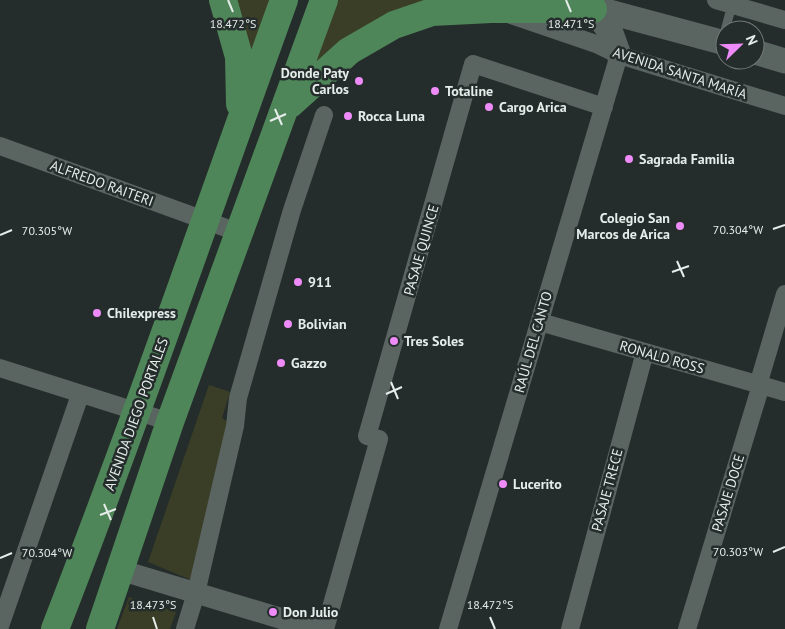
<svg xmlns="http://www.w3.org/2000/svg" width="785" height="629" font-family="'PT Sans',sans-serif">
<style>
.green{fill:#3a3e26}
.lines{fill:none;stroke-linecap:round;stroke-linejoin:round}
.service{stroke:#5a6461;stroke-width:9}
.minor{stroke:#5a6461;stroke-width:18}
.tertiary{stroke:#5a6461;stroke-width:21}
.secondary{stroke:#5a6461;stroke-width:25}
.primary{stroke:#4f8659;stroke-width:28}
.ticks{fill:none;stroke:#e6ecea;stroke-width:2}
.poi-dot{fill:#ee8bf8;stroke:#242d2b;stroke-width:2}
.labels{text-anchor:middle;dominant-baseline:central;stroke-width:5;stroke-linejoin:round;paint-order:stroke}
.poi-label{font-size:14px;font-weight:bold;fill:#e6ecea;stroke:#242d2b;text-anchor:start}
.street-label{font-size:14px;fill:#e6ecea;stroke:#242d2b}
.ticks-label{font-size:12px;text-anchor:middle;fill:#e6ecea;stroke:#242d2b;stroke-width:5;stroke-linejoin:round;paint-order:stroke}
</style>
<rect width="100%" height="100%" fill="#242d2b"/>
<path class="green" d="M236 0H274L250 64Z
M338 0H460L310 80Z
M209 385 230 392 222 418 230 424 191 580 148 562Z
M129 597 176 612 170 629H117Z"/>
<g class="lines">
<path class="service" d="M722 42 733 1"/>
<path class="minor" d="M716 0 785 20
M511 15 596 44 619 55 785 106
M0 146 240 233
M540 322 785 392
M0 368 170 422
M758 385 785 294
M0 626 80 395
M185 629 196 593 235 426 238 398 292 210 324 115
M325 629 379 439 367 436 473 64 604 107
M448 629 619 55
M570 629 645 352
M687 629 761 385"/>
<path class="tertiary" d="M120 570 316 629"/>
<path class="secondary" d="M572 2 725 43
M593 9 611 33 619 55
M755 52 785 61"/>
<path class="primary" d="M223 0 239 57 240 104
M290 104 349 51 394 25 432 12 491 9H593
M55 629C136 421 208 210 284 0
M100 629 170 422 324 0"/>
</g>
<path class="ticks" d="M228 0 233 12M566 0 571 12M275 109 282 125M270 121 286 114M773 229 785 225M0 235 12 230M677 261 684 277M672 272 689 266M391 382 398 399M386 394 402 387M104 504 111 520M100 515 116 509M773 552 785 547M0 558 12 553M153 617 157 629M490 617 495 629"/>
<g class="poi-dot">
<circle cx="359" cy="81" r="5"/>
<circle cx="435" cy="91" r="5"/>
<circle cx="489" cy="107" r="5"/>
<circle cx="348" cy="116" r="5"/>
<circle cx="629" cy="159" r="5"/>
<circle cx="680" cy="226" r="5"/>
<circle cx="298" cy="282" r="5"/>
<circle cx="97" cy="313" r="5"/>
<circle cx="288" cy="324" r="5"/>
<circle cx="394" cy="341" r="5"/>
<circle cx="281" cy="363" r="5"/>
<circle cx="503" cy="484" r="5"/>
<circle cx="273" cy="612" r="5"/>
</g>
<g class="labels">
<g class="poi-label">
<text x="349" y="73" text-anchor="end">Donde Paty<tspan x="349" dy="16">Carlos</tspan></text>
<text x="445" y="91">Totaline</text>
<text x="499" y="107">Cargo Arica</text>
<text x="358" y="116">Rocca Luna</text>
<text x="639" y="159">Sagrada Familia</text>
<text x="670" y="218" text-anchor="end">Colegio San<tspan x="670" dy="16">Marcos de Arica</tspan></text>
<text x="308" y="282">911</text>
<text x="107" y="313">Chilexpress</text>
<text x="298" y="324">Bolivian</text>
<text x="404" y="341">Tres Soles</text>
<text x="291" y="363">Gazzo</text>
<text x="513" y="484">Lucerito</text>
<text x="283" y="612">Don Julio</text>
</g>
<g class="street-label">
<text transform="translate(680 73) rotate(18)">AVENIDA SANTA MARÍA</text>
<text transform="translate(102 183) rotate(20)">ALFREDO RAITERI</text>
<text transform="translate(421 250) rotate(-74)">PASAJE QUINCE</text>
<text transform="translate(533 342) rotate(-74)">RAÚL DEL CANTO</text>
<text transform="translate(662 357) rotate(16)">RONALD ROSS</text>
<text transform="translate(136 414) rotate(-70)">AVENIDA DIEGO PORTALES</text>
<text transform="translate(607 490) rotate(-75)">PASAJE TRECE</text>
<text transform="translate(728 493) rotate(-73)">PASAJE DOCE</text>
</g>
</g>
<g class="ticks-label">
<text x="233" y="28">18.472°S</text>
<text x="571" y="28">18.471°S</text>
<text x="738" y="234">70.304°W</text>
<text x="47" y="235">70.305°W</text>
<text x="738" y="556">70.303°W</text>
<text x="47" y="557">70.304°W</text>
<text x="153" y="609">18.473°S</text>
<text x="490" y="609">18.472°S</text>
</g>
<g transform="translate(740 45) rotate(67)"><circle r="24" fill="#242d2b" stroke="#727977"/>
<path d="M0-4L9 19L0 12L-9 19Z" fill="#ee8bf8"/>
<text y="-8" font-size="14" font-weight="bold" text-anchor="middle" fill="#e6ecea">N</text>
</g>
</svg>
